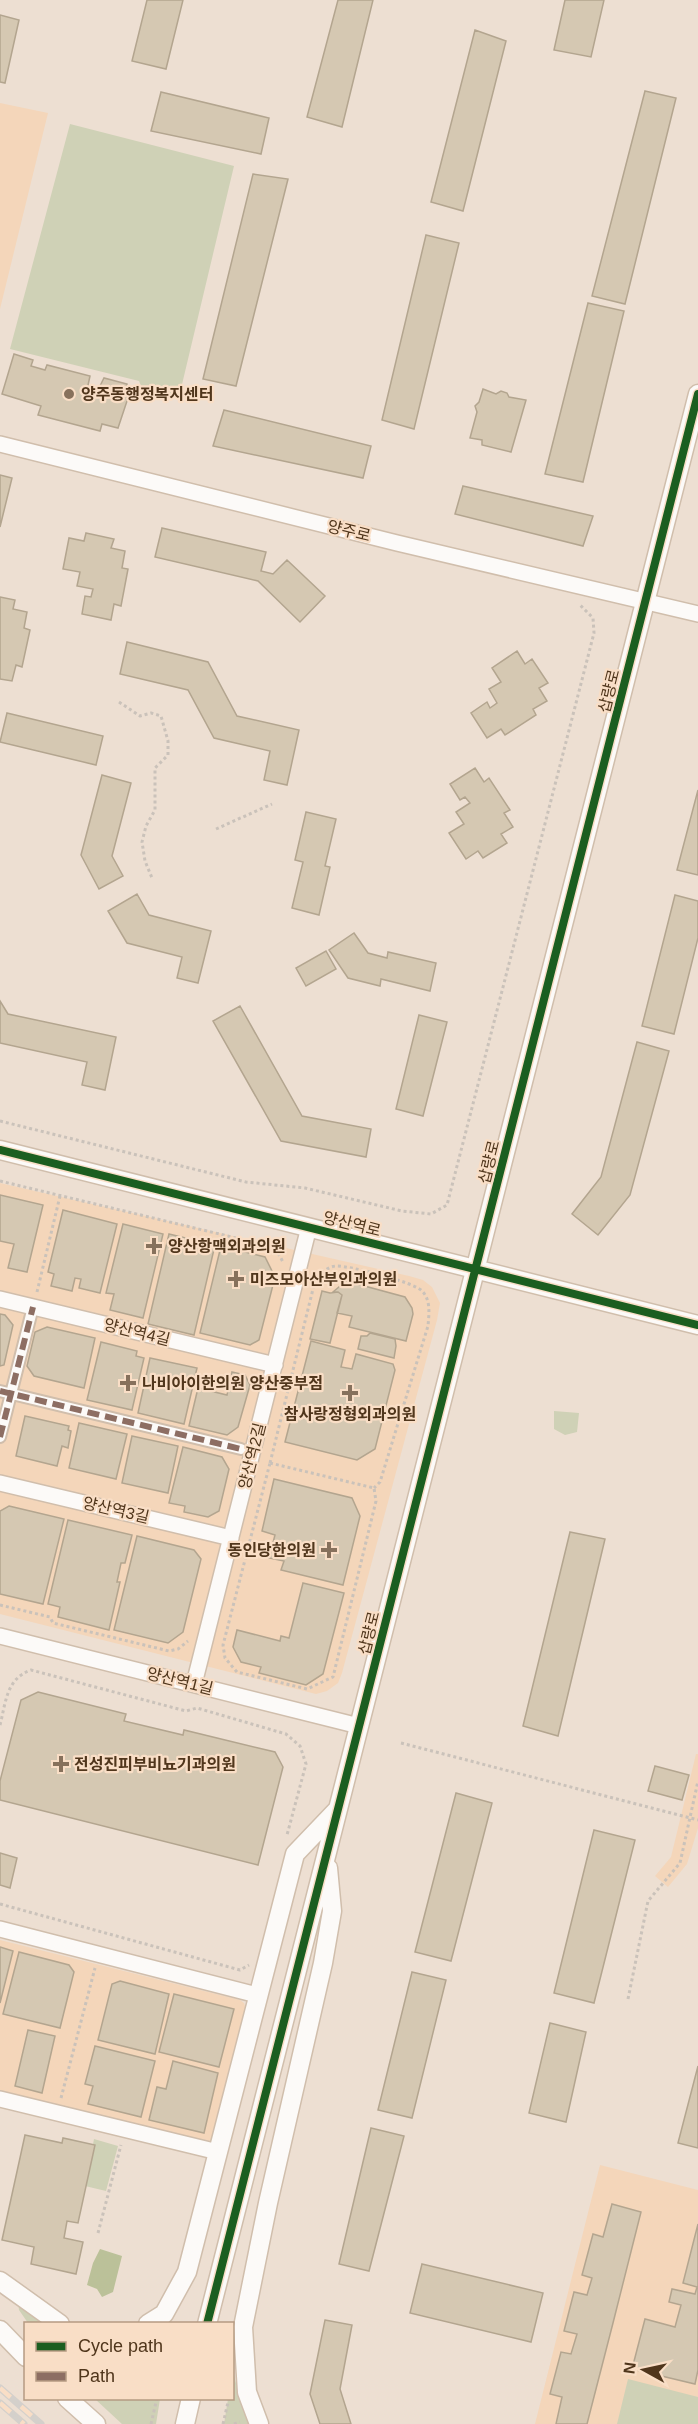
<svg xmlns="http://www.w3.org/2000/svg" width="698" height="2424" font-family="Helvetica,'Noto Sans KR',sans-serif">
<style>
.built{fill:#f4d6ba}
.green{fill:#cfd1b6}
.forest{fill:#bbc199}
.building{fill:#d5c8b2;stroke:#b3a58f;stroke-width:1.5}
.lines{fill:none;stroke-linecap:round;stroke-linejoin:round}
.pedestrian-casing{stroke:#d0beac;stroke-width:14}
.minor-casing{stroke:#d0beac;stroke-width:18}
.tertiary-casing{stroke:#d0beac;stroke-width:21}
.path{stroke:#cac2ba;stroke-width:3;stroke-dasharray:3 3;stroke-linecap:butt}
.pedestrian{stroke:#fcfaf8;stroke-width:10}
.minor{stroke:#fcfaf8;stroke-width:15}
.tertiary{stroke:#fcfaf8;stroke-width:18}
.rail-casing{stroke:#d4d0cb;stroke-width:7}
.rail{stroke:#f9dec6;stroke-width:4.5;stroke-dasharray:14;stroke-linecap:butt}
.quiet{stroke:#8d6e63;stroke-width:6;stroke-dasharray:12 6;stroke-linecap:butt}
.cycleway-casing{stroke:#f9dec6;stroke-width:11}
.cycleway{stroke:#1b5e20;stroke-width:8}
.poi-dot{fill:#87715c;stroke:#f9dec6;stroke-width:2}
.labels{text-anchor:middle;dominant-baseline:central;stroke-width:4.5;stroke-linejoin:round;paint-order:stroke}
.poi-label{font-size:16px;font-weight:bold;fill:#50361c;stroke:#f9dec6;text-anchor:start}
.street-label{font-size:16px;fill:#50361c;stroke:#f9dec6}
</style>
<rect width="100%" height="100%" fill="#eddfd2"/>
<path class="built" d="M0 103 48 113 0 309Z
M0 1183 409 1276 423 1280 432 1287 440 1303 437 1320 342 1673 338 1683 327 1691 316 1694 0 1614Z
M696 1754H698V1828L687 1864 668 1887 655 1876 671 1857Z
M0 1940 240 2000 244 2003 246 2009 213 2141 207 2143 0 2094Z
M600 2165 698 2190V2424H535Z"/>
<path class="green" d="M70 124 234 166 179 397 143 391 139 381 10 349Z
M554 1411 579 1413 577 1432 565 1435 554 1429Z
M94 2139 118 2146 106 2191 85 2186Z
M18 2301 49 2323H28L19 2310Z
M233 2371 240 2400 249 2424H224L228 2399 232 2398Z
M628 2379 698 2397V2424H617Z
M95 2399H160L156 2424H122Z"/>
<path class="forest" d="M100 2249 122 2256 113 2292 102 2297 97 2289 87 2285 93 2263Z"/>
<path class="building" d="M147 0H183L166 69 132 61Z
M338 0H373L342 127 307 117Z
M565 0H604L591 57 554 50Z
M0 15 19 20 5 83 0 82Z
M475 30 506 41 463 211 431 202Z
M645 91 676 98 625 304 592 296Z
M161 92 269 118 261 154 151 131Z
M253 174 288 179 236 386 203 379Z
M426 235 459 243 414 429 382 420Z
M588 303 624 311 583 482 545 474Z
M14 354 33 360 31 366 45 370 47 365 90 376 87 390 97 392 104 378 127 384 125 395 128 398 118 428 102 424 100 431 38 415 41 406 2 394Z
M483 389 496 394 501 391 507 393 509 397 526 400 511 452 482 445V440L470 438 477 412 475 406 479 402Z
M224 410 371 446 363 478 213 446Z
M0 475 12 478 0 527Z
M463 486 593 516 583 546 455 514Z
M162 528 266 552 261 571 273 574 287 560 325 596 300 622 258 581 155 557Z
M86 533 114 539 111 548 125 551 122 568 128 569 121 606 114 604 111 620 82 614 85 596 91 597 93 589 77 586 80 572 63 569 69 538 84 541Z
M0 597 15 600 13 609 27 612 24 628 30 630 22 667 16 665 12 681 0 679Z
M127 642 208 662 237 716 299 730 287 785 264 780 270 751 214 738 188 690 120 674Z
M517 651 525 664 532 659 548 683 539 688 547 701 533 709 536 715 505 735 501 729 487 738 471 713 487 702 490 708 497 703 489 689 501 682 492 668Z
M7 713 103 736 96 765 0 742Z
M475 768 484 782 489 778 510 810 504 813 513 827 501 834 507 843 483 858 478 851 466 859 449 833 464 824 456 812 470 803 465 797 460 800 450 784Z
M102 775 131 783 112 856 123 876 99 889 81 855Z
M698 790V875L677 870Z
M306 812 336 819 325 866 330 867 319 915 292 908 303 862 295 860Z
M137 894 149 915 211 931 198 983 177 978 182 957 127 943 108 911Z
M675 895 698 901V938L674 1034 642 1026Z
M354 933 368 953 387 958 388 952 436 963 430 991 381 979 380 986 348 978 329 950Z
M326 951 336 969 306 986 296 968Z
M0 1001 8 1014 116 1037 105 1090 82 1085 87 1062 0 1043Z
M240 1006 302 1116 371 1129 366 1157 281 1141 213 1021Z
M419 1015 447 1022 423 1116 396 1109Z
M637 1042 669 1051 630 1195 598 1235 572 1214 601 1177Z
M0 1195 43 1205 27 1272 8 1268 14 1244 0 1241Z
M63 1210 117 1224 100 1293 79 1288 81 1279 75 1278 72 1291 51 1286 54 1274 48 1272Z
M123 1224 163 1234 143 1318 110 1310 114 1294 106 1293Z
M169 1234 215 1245 194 1335 148 1324Z
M221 1246 265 1257 275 1277 259 1340 250 1345 200 1333Z
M346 1281 405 1297 412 1308 413 1314 406 1341 349 1327 352 1316 337 1313 342 1295 338 1292H333Z
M322 1291 330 1293 338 1292 342 1295 330 1343 310 1339Z
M0 1314 5 1315 13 1325 4 1365 0 1366Z
M47 1327 95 1338 84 1388 34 1376 27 1366 35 1332Z
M370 1333 395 1339 396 1346 394 1358 358 1349 361 1336H367Z
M311 1341 345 1350 341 1367 352 1369 356 1354 393 1364 395 1370 375 1449 357 1460 285 1442Z
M101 1342 137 1351 136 1356 144 1358 132 1410 87 1400Z
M150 1358 197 1368 184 1424 138 1413Z
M232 1372 245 1375 250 1385 238 1427 227 1435 189 1426 198 1388 227 1395Z
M25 1416 69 1426 68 1430 71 1431 68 1448 62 1446 57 1466 16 1456Z
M79 1423 127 1434 116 1479 69 1468Z
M132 1436 178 1446 168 1493 122 1483Z
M183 1447 222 1457 229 1469 219 1511 208 1517 184 1512 185 1506 169 1503Z
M274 1479 352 1498 360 1516 343 1585 281 1570 284 1561 269 1558 275 1535 262 1531Z
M9 1506 64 1519 43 1604 0 1594V1511Z
M68 1520 132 1535 125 1563H121L117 1582H120L109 1630 58 1617 60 1607 48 1604Z
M570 1532 605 1539 558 1736 523 1726Z
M137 1536 194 1550 201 1559 183 1632 168 1643 114 1630Z
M303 1583 344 1593 323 1674 306 1685 259 1673 261 1667 241 1662 233 1647 237 1630 280 1641 281 1636 289 1638Z
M38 1692 126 1714 124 1721 183 1735 184 1730 275 1752 283 1767 258 1865 0 1800V1781L21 1700Z
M655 1766 689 1775 682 1800 648 1791Z
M456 1793 492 1803 451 1961 415 1952Z
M594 1830 635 1840 594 2003 554 1993Z
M0 1853 17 1858 10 1888 0 1885Z
M0 1947 13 1951 0 2003Z
M19 1952 69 1965 74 1972 60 2028 3 2014Z
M412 1972 446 1980 412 2118 378 2110Z
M120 1981 169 1994 155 2054 98 2040 112 1984Z
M174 1994 234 2009 219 2067 159 2052Z
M550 2023 586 2032 566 2122 529 2113Z
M28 2030 55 2036 42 2093 15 2086Z
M95 2046 155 2061 141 2117 88 2104 93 2086 85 2084Z
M173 2061 218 2073 204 2133 149 2120 157 2087 166 2089Z
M698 2066V2148L678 2143Z
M371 2128 404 2136 369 2271 339 2264Z
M25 2135 62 2143 63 2138 95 2145 78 2223 67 2221 64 2238 83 2242 76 2274 31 2264 34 2247 2 2240Z
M612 2204 641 2212 613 2323 587 2424H556L562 2397 550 2394 561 2352 571 2354 577 2334 564 2331 574 2292 587 2295 592 2278 582 2275 593 2234 603 2237Z
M698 2224V2370L695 2384 632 2369 645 2319 675 2327 681 2305 669 2302 672 2289 695 2294 697 2287 683 2283Z
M422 2264 543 2293 531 2342 410 2313Z
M325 2320 352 2325 340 2389 351 2424H320L310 2394Z"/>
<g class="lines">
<defs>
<path id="pedestrian" d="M0 1391 241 1449
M0 1437 33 1307"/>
<path id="minor" d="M0 444 397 543 698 614
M0 1299 275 1365
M0 1483 231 1538
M0 1636 359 1726
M194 1684 309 1227
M0 1929 257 1995
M0 2099 218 2152"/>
<path id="tertiary" d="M0 1150 698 1325
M0 2281 60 2324
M148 2324 164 2314 187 2272 295 1854 337 1810
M207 2324 698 394
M0 2330 26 2357
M67 2398 96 2424
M185 2424 191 2398
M259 2424 247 2392 243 2327 268 2203 323 1963 332 1911 328 1868"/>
</defs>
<use href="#pedestrian" class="pedestrian-casing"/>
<use href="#minor" class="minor-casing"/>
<use href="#tertiary" class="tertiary-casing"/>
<path class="path" d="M119 702 140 716 151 713 161 716 168 741V755L155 768V810L146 826 142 842 145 861 152 878
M216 829 272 804
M0 1121 246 1182 305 1188 402 1211 431 1214 447 1205 594 633 593 618 580 605
M0 1181 265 1245 278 1253 283 1262
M37 1292 60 1196
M270 1463 374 1488 376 1501 333 1677 307 1689 237 1672 225 1658 223 1645Z
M270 1463 315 1281C321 1274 327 1266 337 1266 350 1266 414 1282 422 1291 431 1300 429 1314 428 1326L380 1482 374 1488
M0 1605 50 1617 53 1623 169 1651 178 1649 188 1641
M0 1725C6 1702 6 1679 31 1670L186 1711 197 1708 286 1734 300 1746 306 1764 287 1835
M401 1743 698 1820
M0 1904 240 1970 249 1965
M628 1999 648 1901 680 1863 698 1781
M61 2098 95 1968
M98 2233 121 2145
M151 2424 157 2398
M223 2424 229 2398
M234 2424 240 2422"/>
<use href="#pedestrian" class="pedestrian"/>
<use href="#minor" class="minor"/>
<use href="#tertiary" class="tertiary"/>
<defs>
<path id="rail" d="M0 2388 41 2424
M0 2403 24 2424"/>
</defs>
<use href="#rail" class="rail-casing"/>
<use href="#rail" class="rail"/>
<path class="quiet" d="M0 1391 241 1449
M0 1437 33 1307"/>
<defs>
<path id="cycleway" d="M0 1150 698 1325
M207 2324 698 394"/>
</defs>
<use href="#cycleway" class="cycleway-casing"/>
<use href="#cycleway" class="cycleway"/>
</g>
<g class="poi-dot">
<circle cx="69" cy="394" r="6"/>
<path d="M151 1237h6v6h6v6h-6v6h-6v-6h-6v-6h6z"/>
<path d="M233 1270h6v6h6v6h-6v6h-6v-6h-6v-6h6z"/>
<path d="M125 1374h6v6h6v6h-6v6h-6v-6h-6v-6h6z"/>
<path d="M347 1384h6v6h6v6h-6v6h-6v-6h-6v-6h6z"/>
<path d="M326 1541h6v6h6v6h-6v6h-6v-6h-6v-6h6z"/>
<path d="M58 1755h6v6h6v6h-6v6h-6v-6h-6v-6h6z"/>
</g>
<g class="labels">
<g class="poi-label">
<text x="81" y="394">양주동행정복지센터</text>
<text x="168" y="1246">양산항맥외과의원</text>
<text x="250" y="1279">미즈모아산부인과의원</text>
<text x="142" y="1383">나비아이한의원 양산중부점</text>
<text x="350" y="1414" text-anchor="middle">참사랑정형외과의원</text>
<text x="316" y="1550" text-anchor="end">동인당한의원</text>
<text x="74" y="1764">전성진피부비뇨기과의원</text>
</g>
<g class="street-label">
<text transform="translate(349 531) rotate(14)">양주로</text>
<text transform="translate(609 691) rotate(-76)">삽량로</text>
<text transform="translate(489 1162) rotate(-76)">삽량로</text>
<text transform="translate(352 1224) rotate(14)">양산역로</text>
<text transform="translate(137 1332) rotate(14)">양산역4길</text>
<text transform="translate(252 1456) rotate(-76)">양산역2길</text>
<text transform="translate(116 1510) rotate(13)">양산역3길</text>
<text transform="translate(369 1633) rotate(-76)">삽량로</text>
<text transform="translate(180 1681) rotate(14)">양산역1길</text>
</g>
</g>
<rect x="24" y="2322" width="210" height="78" fill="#f9dec6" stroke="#b59b82" stroke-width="1.5"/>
<rect x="36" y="2342" width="30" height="9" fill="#1b5e20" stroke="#b59b82" stroke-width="1.5"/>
<text x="78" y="2352" font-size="18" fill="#50361c">Cycle path</text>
<rect x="36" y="2372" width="30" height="9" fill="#8d6e63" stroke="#b59b82" stroke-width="1.5"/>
<text x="78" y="2382" font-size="18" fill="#50361c">Path</text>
<g transform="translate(644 2370) rotate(278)" stroke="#f9dec6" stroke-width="4.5" paint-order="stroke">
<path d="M0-4.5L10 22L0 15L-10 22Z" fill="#50361c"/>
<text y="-9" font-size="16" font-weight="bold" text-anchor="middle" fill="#50361c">N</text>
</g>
</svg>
